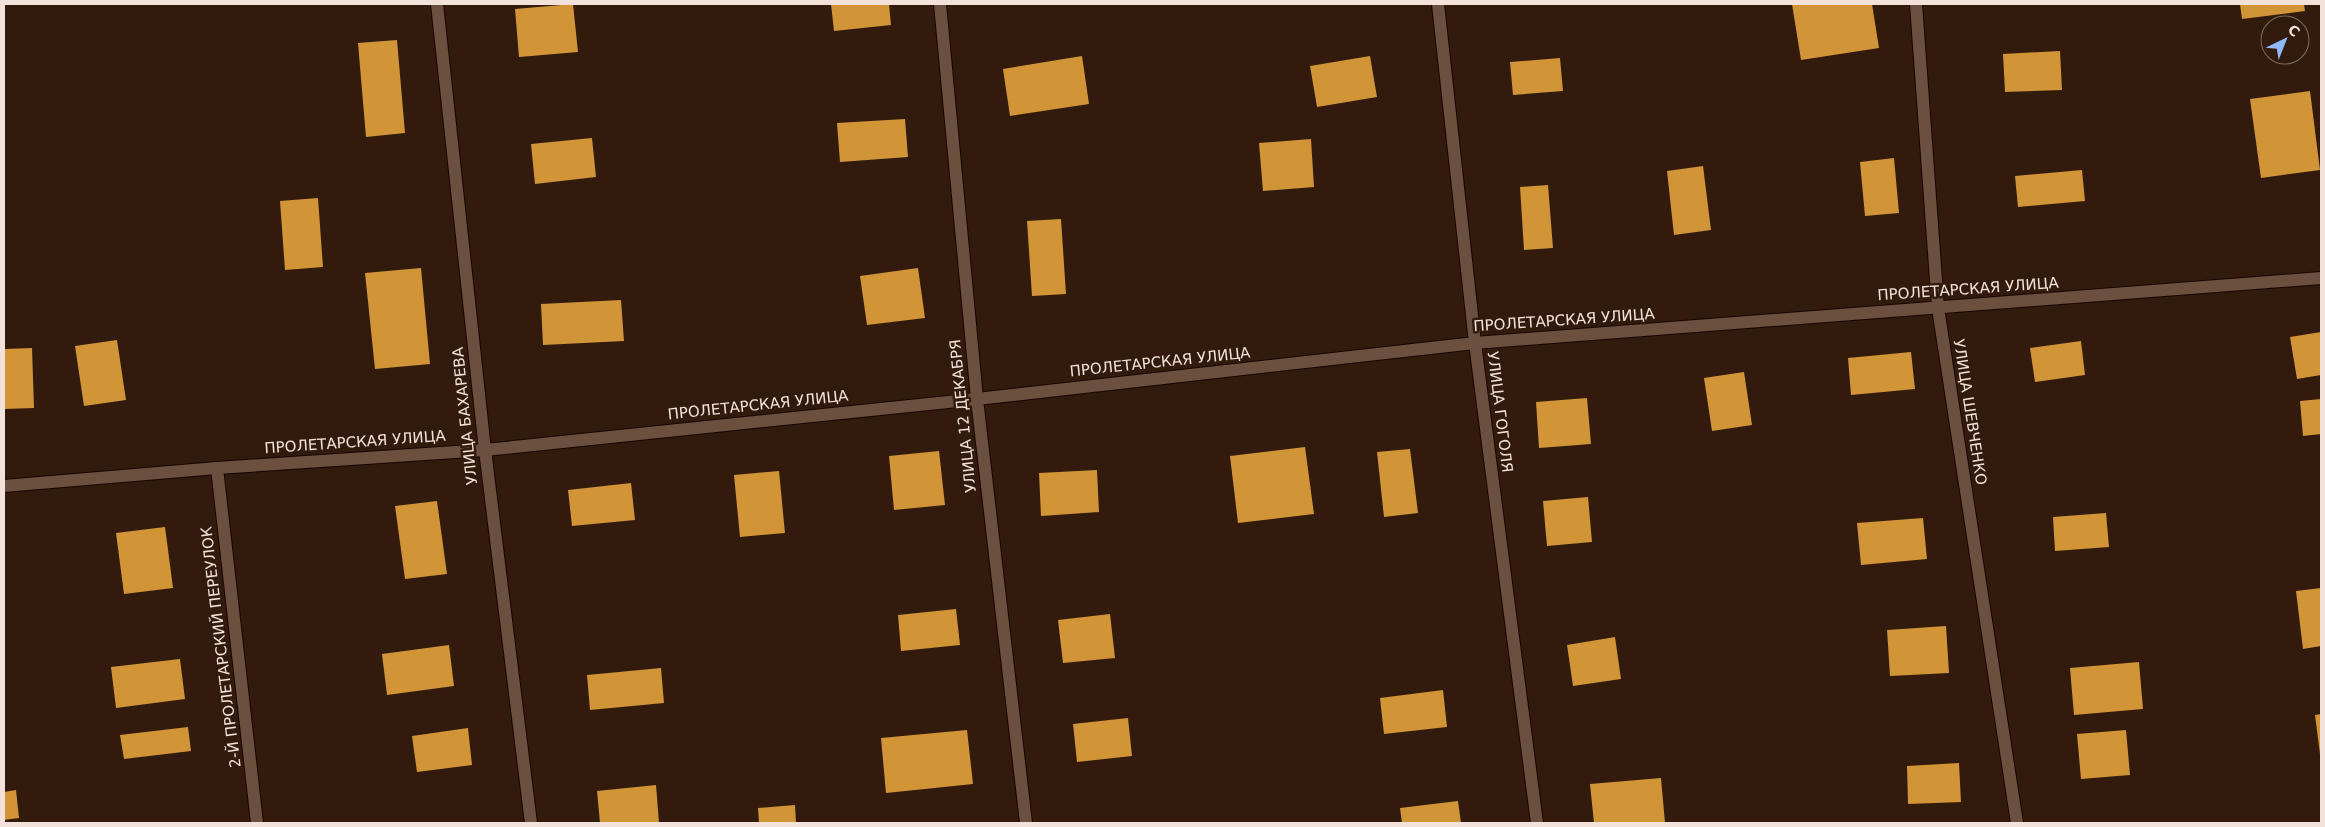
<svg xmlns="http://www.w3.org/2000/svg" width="2325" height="827" font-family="'DejaVu Sans',sans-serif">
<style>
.building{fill:#d19538}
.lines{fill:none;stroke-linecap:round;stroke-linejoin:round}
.street-casing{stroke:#190500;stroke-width:14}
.secondary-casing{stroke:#190500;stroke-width:14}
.street{stroke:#6b4f3f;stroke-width:12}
.secondary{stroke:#6b4f3f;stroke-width:12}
.labels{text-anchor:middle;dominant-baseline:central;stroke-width:5;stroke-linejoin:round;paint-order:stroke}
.street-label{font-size:15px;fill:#f3e2d9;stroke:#321b0c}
</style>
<rect width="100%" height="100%" fill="#321b0c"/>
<path class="building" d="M573 4 578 52 519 57 515 9Z
M831 4H889L891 25 834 31Z
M1792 4H1872L1879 48 1801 60Z
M2240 4H2304L2305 11 2242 19Z
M397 40 405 133 366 137 358 43Z
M2060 51 2062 90 2005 92 2003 54Z
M1082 56 1089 104 1010 116 1003 69Z
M1370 56 1377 97 1317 107 1310 66Z
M1560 58 1563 91 1513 95 1510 62Z
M2310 91 2320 170 2261 178 2250 99Z
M905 119 908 157 840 162 837 123Z
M592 138 596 177 535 184 531 144Z
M1311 139 1314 187 1263 191 1259 143Z
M1894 158 1899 213 1865 216 1860 162Z
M1703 166 1711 230 1674 235 1667 171Z
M2082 170 2085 201 2018 207 2015 176Z
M1548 185 1553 248 1524 250 1520 187Z
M318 198 323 267 285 270 280 201Z
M1061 219 1066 294 1032 296 1027 221Z
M421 268 430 364 375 369 365 273Z
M918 268 925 318 867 325 860 276Z
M621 300 624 341 543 345 541 304Z
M2321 332V375L2297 379 2290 337Z
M117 340 126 400 84 406 75 346Z
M2081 341 2085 375 2035 382 2030 348Z
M32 348 34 408 4 409V349Z
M1911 352 1915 389 1851 395 1848 358Z
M1744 372 1752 425 1712 431 1704 378Z
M1587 398 1591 444 1539 448 1536 402Z
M2321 399V434L2303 436 2300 401Z
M1305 447 1314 514 1238 523 1230 456Z
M1410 449 1418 513 1384 517 1377 452Z
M939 451 945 505 894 510 889 456Z
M1097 470 1099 512 1041 516 1039 473Z
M779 471 785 533 740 537 734 475Z
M631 483 635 520 572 526 568 490Z
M1588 497 1592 542 1547 546 1543 501Z
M437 501 447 574 405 579 395 506Z
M2106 513 2109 547 2055 551 2053 517Z
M1923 518 1927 559 1861 565 1857 523Z
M165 527 173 588 124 594 116 533Z
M2321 588V646L2303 649 2296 591Z
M956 609 960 645 901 651 898 615Z
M1110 614 1115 658 1063 663 1058 620Z
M1946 626 1949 673 1890 676 1887 630Z
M1615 637 1621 679 1573 686 1567 645Z
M449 645 454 686 387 695 382 654Z
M180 659 185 699 116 708 111 667Z
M2139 662 2143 709 2074 715 2070 668Z
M661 668 664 703 590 710 587 675Z
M1443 690 1447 727 1384 734 1380 698Z
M2321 714V754H2320L2315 715Z
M1128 718 1132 756 1077 762 1073 724Z
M188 727 191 751 124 759 120 735Z
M468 728 472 765 417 772 412 736Z
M967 730 973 784 886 793 881 738Z
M2126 730 2130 775 2081 779 2077 734Z
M1959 763 1961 802 1908 804 1907 766Z
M1661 778 1665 823H1594L1590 784Z
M656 785 659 823H600L597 791Z
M16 790 19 818 4 820V792Z
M1458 801 1461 823H1402L1400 808Z
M795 805 796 823H759L758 808Z"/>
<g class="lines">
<defs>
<path id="street" d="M437 4 485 450 531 823
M940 4 977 399 1026 823
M1438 4 1475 343 1537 823
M1916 4 1938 308 2017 823
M217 468 257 823"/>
<path id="secondary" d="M4 486 217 468 485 450 977 399 1475 343 2321 278"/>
</defs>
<use href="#street" class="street-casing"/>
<use href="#secondary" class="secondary-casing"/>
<use href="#street" class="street"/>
<use href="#secondary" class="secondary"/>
</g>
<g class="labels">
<g class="street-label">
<text transform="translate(1968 289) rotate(-4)">ПРОЛЕТАРСКАЯ УЛИЦА</text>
<text transform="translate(1564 320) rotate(-4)">ПРОЛЕТАРСКАЯ УЛИЦА</text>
<text transform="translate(1160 362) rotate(-6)">ПРОЛЕТАРСКАЯ УЛИЦА</text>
<text transform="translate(758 405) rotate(-6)">ПРОЛЕТАРСКАЯ УЛИЦА</text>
<text transform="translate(1500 412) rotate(83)">УЛИЦА ГОГОЛЯ</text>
<text transform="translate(1970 412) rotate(81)">УЛИЦА ШЕВЧЕНКО</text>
<text transform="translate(465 416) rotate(-96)">УЛИЦА БАХАРЕВА</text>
<text transform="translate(963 416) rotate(-96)">УЛИЦА 12 ДЕКАБРЯ</text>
<text transform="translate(355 442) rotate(-4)">ПРОЛЕТАРСКАЯ УЛИЦА</text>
<text transform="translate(221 647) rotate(-97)">2-Й ПРОЛЕТАРСКИЙ ПЕРЕУЛОК</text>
</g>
</g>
<rect width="2325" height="827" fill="none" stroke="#f3e2d9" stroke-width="10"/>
<g transform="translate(2285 40) rotate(43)"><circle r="24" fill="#321b0c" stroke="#7f6b5e"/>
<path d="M0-4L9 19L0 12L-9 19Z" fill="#8fb8fd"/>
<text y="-8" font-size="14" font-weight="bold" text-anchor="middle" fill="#f3e2d9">С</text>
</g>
</svg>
